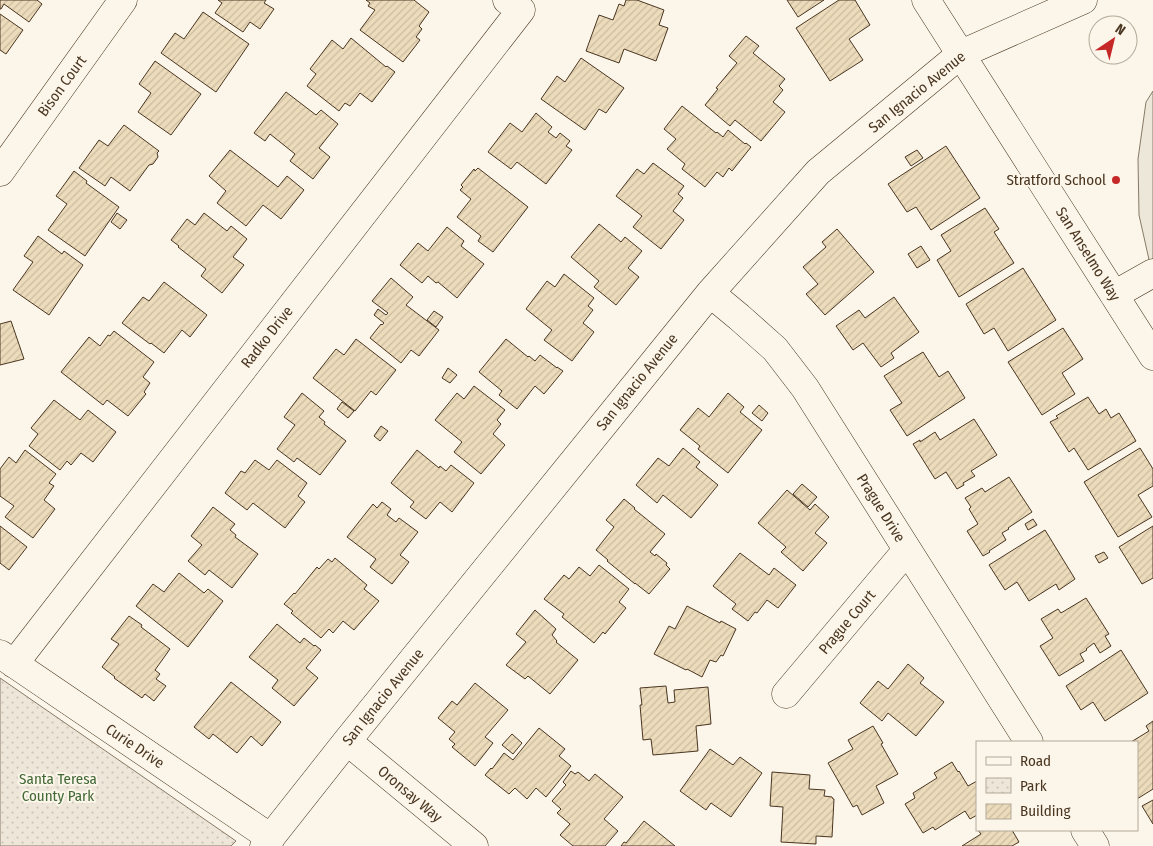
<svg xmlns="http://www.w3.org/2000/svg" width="1153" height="846" font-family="'Fira Sans Condensed',sans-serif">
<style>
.park{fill:url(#park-dots);stroke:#887966}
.parking{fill:#ede7d9;stroke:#887966}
.building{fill:url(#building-hatch);stroke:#4a3520}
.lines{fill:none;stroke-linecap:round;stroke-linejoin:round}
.minor-casing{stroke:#4a3520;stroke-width:29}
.minor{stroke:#fbf6e9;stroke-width:28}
.poi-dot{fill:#c62828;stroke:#fbf6e9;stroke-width:2}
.labels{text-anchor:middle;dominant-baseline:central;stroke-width:4;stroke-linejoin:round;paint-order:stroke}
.street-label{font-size:15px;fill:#4a3520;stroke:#fbf6e9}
.poi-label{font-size:15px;fill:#4a3520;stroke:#fbf6e9;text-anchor:end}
.park-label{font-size:15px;fill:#436837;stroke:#fbf6e9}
</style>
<defs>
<pattern id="park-dots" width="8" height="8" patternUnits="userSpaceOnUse" patternTransform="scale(1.25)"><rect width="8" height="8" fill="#ede6d9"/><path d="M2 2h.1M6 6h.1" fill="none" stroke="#cdc6ba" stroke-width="1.8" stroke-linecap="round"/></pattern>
<pattern id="building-hatch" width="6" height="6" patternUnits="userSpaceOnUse" patternTransform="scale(1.25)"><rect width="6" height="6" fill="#ecdcbc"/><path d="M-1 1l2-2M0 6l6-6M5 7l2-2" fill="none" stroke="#ccbda1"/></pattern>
</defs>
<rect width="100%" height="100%" fill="#fbf6e9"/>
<path class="park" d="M0 678 236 841 231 846H0Z"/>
<path class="parking" d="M1153 91V271L1150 264 1139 215 1138 159 1146 102Z"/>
<path class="building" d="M0 0H37L42 4 29 22 4 4 1 9H0Z
M218 0H266L264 3 274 9 260 29 250 22 243 32 215 13 222 3Z
M366 0H414L429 12 419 26 422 29 416 37 420 40 403 62 360 30 375 10 368 6 370 3Z
M626 0H637L664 10 659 25 668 28 656 61 624 49 619 63 586 51 599 15 613 20 619 4 624 6Z
M787 0H824L798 17Z
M839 0H855L870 25 849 39 863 60 830 81 796 28Z
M203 12 249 44 216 92 161 53 175 33 184 39Z
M0 14 23 30 6 54 0 50Z
M746 36 759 46 753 53 785 79 779 86 783 90 773 102 785 112 761 141 735 120 730 126 705 105 718 89 716 88 737 63 729 56Z
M351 38 386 67 387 66 395 72 372 102 360 93 350 106 345 103 339 111 307 86 316 74 310 69 332 40 343 49Z
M581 58 624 88 606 113 599 109 585 130 541 99 557 76 565 82Z
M155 61 201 94 171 135 138 112 151 93 139 84Z
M286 92 316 115 321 110 338 124 319 148 330 157 313 179 290 161 295 154 270 134 265 141 254 133Z
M682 106 716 133 717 132 723 137 728 130 745 144 746 143 751 147 732 171 729 168 723 177 717 172 705 187 682 169 685 164 667 149 676 139 664 129Z
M536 113 552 127 548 132 556 138 560 133 570 141 566 146 572 150 546 184 517 162 511 169 488 152 510 123 522 132Z
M124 125 159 151 157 153 158 157 153 164 149 165 130 191 111 177 105 186 79 168 99 140 108 146Z
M946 146 980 198 931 230 916 207 907 212 888 184Z
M230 150 278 187 287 176 304 190 281 219 263 205 246 226 217 203 226 191 209 176Z
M917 150 923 158 911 166 905 157Z
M653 163 684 186 678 194 683 198 673 211 684 220 661 249 633 227 642 216 616 196 637 169 644 174Z
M478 168 528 207 493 252 478 241 481 236 457 217 471 199 460 190 463 187 461 185 474 169 475 171Z
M74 171 87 181 86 183 119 207 85 256 48 230 67 204 56 196Z
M985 208 999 229 994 232 1014 263 959 297 937 260 951 251 941 235Z
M117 213 127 220 120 229 111 222Z
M204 213 227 231 231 226 247 239 233 257 244 265 222 293 201 276 206 269 178 247 179 246 171 240 187 219 195 225Z
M599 224 621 242 625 237 642 251 628 268 639 277 616 305 594 287 599 281 571 257Z
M447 227 464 241 461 246 484 264 457 298 438 282 436 283 428 276 422 283 400 265 418 243 428 251Z
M837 229 874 272 825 315 806 294 818 284 803 267 826 247 822 242Z
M38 236 62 254 64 251 83 265 49 315 13 290 33 262 24 256Z
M921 246 930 260 917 268 908 254Z
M1023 268 1056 320 1008 351 994 328 984 334 966 304Z
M564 274 594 298 588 306 593 310 583 323 594 332 572 361 544 340 552 330 526 309 547 281 555 287Z
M391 278 413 297 406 305 439 330 419 356 411 350 401 363 370 338 381 324 382 325 384 323 374 315 378 309 386 315 388 313 372 301Z
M164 282 207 315 190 337 182 330 164 353 151 343 150 344 122 323 143 297 149 301Z
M894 297 919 332 891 353 894 358 881 367 863 343 853 350 836 326 859 310 865 318Z
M434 311 443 317 436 327 427 320Z
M11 321 24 359 0 365V324Z
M1063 328 1083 359 1062 373 1075 394 1042 415 1008 362Z
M114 331 154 362 143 377 150 383 144 392 146 394 128 416 107 400 103 405 61 372 89 337 100 346 108 335 110 336Z
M356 339 396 370 376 395 371 391 355 411 313 378 336 349 344 355Z
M506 339 528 357 529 356 535 361 540 355 557 368V367L563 371 544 394 535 386 517 409 499 395 502 391 479 372Z
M923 352 939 377 948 371 965 398 907 436 890 410 902 403 884 376Z
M448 368 457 375 450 383 442 378Z
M474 386 505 410 497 420 501 424 493 434 505 445 481 474 454 452 462 442 435 420 457 393 464 399Z
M302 393 324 411 319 417 325 422 324 424 346 441 320 475 297 458 294 462 277 449 295 425 284 417Z
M728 393 744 407 740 412 762 430 728 473 698 449 700 446 680 430 698 408 709 417Z
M1088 397 1099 414 1106 409 1111 418 1119 413 1136 441 1088 470 1074 448 1069 452 1050 422 1058 418 1056 416Z
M54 400 80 420 88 410 116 432 93 462 81 453 71 465 67 461 60 470 29 446 38 434 31 428Z
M342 402 354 411 348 418 337 409Z
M759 405 768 413 762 421 752 413Z
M974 419 997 455 971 471 975 476 963 483 964 485 957 489 946 472 935 479 913 444 920 440V442L935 432 940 440Z
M381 426 388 431 380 441 374 436Z
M683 448 700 462 696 467 718 485 691 518 663 495 657 503 636 485 658 458 669 466Z
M1140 448 1153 469V486L1138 495 1152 517 1118 537 1084 482Z
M25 450 56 474 49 483 54 486 44 500 55 509 33 538 5 517 14 506 0 496V469L9 457 16 463Z
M417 450 439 468 440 466 446 471 451 465 474 483 452 512 440 502 426 519 410 507 414 502 391 483Z
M255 460 269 470 277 460 307 483 298 496 305 502 285 528 253 503 247 510 225 493 241 471 245 473Z
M1009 477 1032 512 1008 528 1009 529 1002 533 1006 540 989 551 990 552 983 556 967 531 978 524 969 509 971 507 965 498 982 488 985 492Z
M802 484 817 497 808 507 793 494Z
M787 490 810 510 815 504 829 517 815 533 827 543 803 571 781 552 786 547 758 523Z
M624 499 635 508 634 509 665 534 650 552 655 556 656 554 667 563 666 565 670 569 649 594 635 583V584L607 561 608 560 596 550 614 527 606 520Z
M382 502 391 509 387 515 396 522 399 518 418 532 400 555 409 562 392 584 370 567 376 559 347 537 373 504 377 508Z
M213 507 235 524 230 530 236 535 235 537 258 554 232 588 209 570 205 575 188 561 202 545 191 536Z
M1033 519 1037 525 1028 530 1025 524Z
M0 526 27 547 9 570 0 563Z
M1153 526V578L1142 584 1119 547Z
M1045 530 1075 579 1059 590 1056 584 1029 601 1017 582 1005 590 989 565Z
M1104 552 1108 558 1099 563 1095 556Z
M740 553 769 575 774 568 796 585 778 608 767 600 757 613 755 612 748 621 732 609 736 604 713 586Z
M335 558 367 585 364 589 379 601 354 630 343 621 333 633 329 629 321 638 291 613 293 611 284 604 294 593 295 594 317 567 319 569 328 559 332 562Z
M599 565 629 589 619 602 626 608 605 634 603 632 594 643 562 617 564 614 544 599 564 575 569 579 579 567 590 576Z
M179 573 204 593 208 589 223 601 188 647 136 606 153 584 164 592Z
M1086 598 1109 634 1105 636 1111 646 1100 653 1094 643 1086 649 1087 650 1080 654 1084 661 1059 676 1040 646 1053 638 1041 619 1058 609 1061 613Z
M687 606 720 623 721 621 736 629 723 656 721 655 716 662 710 660 702 677 687 669 686 670 654 654 669 626 675 629Z
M535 610 556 629 552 635 557 641 556 642 578 660 550 694 528 676 525 679 506 665 526 642 516 634Z
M129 616 142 625 141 627 170 649 155 670 160 674 156 679 166 686 154 701 145 694 142 698 114 678 115 677 102 667 119 644 111 639Z
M277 624 300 643 304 638 314 646 315 645 321 650 306 668 318 678 294 706 272 688 278 680 249 657Z
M1121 650 1148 693 1105 721 1093 702 1081 710 1066 686Z
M908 664 924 678 920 683 944 702 916 736 888 713 882 721 860 703 878 681 888 689Z
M231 682 281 722 262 746 251 736 237 753 213 734 209 739 194 727Z
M475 683 508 710 485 737 493 743 475 766 452 747 455 744 449 739 455 732 438 718 452 701 457 705Z
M666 686 668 703 675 702 674 690 708 687 711 724 696 726 698 751 653 755 651 739 643 740 640 705H642L640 688Z
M1153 721V789L1137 799V742H1131L1149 731 1146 726Z
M873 726 883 743 881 744 898 774 876 786 884 803 862 815 857 805 853 807 828 763 853 749 848 740Z
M539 728 565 749 559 756 571 766 546 797 536 788 527 799 515 788 509 794 485 775 491 768 492 769 504 753 513 760Z
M512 734 522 743 513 754 502 745Z
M710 749 733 765 740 757 762 773 731 817 711 803 706 810 680 791Z
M952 762 958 772 959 771 968 786 977 781V815L970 819 965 811 935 830 933 827 923 833 905 804 915 798 913 793 937 778 934 773Z
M571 771 575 774 578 772 589 781 595 774 623 797 604 819 618 831 605 846H573L560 835 570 824 557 813 561 809 552 801 566 785 563 782Z
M772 772 810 775 809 789 825 790 824 796 832 797 833 799H834L832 837 816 836V844L781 842 783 807 770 806Z
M1153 800V824L1142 806Z
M644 821 675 846H621L624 842 626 843Z
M978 830H1012L1019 842 1012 846H962L981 834Z"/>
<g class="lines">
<defs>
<path id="minor" d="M926 0 1153 356
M0 172 123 0
M710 293 739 317 775 349 805 388 1029 742
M1114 295 1153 273
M0 654 271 838
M14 664 521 10 507 0
M786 694 907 550
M347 741 474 846
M1085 830 1095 846
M264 846 347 741 710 293 818 172 961 54 1083 0"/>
</defs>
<use href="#minor" class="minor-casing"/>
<use href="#minor" class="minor"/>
</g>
<circle class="poi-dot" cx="1116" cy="180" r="5"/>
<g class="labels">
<g class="street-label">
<text transform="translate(62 86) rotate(-54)">Bison Court</text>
<text transform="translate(917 92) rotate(-39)">San Ignacio Avenue</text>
<text transform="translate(1088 254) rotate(58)">San Anselmo Way</text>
<text transform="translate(267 337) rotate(-52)">Radko Drive</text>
<text transform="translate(637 382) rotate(-51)">San Ignacio Avenue</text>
<text transform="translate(881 508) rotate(58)">Prague Drive</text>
<text transform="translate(847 622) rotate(-50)">Prague Court</text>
<text transform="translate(383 697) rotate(-51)">San Ignacio Avenue</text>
<text transform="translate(135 746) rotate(34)">Curie Drive</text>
<text transform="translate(410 794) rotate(40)">Oronsay Way</text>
</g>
<g class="poi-label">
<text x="1106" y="180">Stratford School</text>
</g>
<g class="park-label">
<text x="58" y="779">Santa Teresa<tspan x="58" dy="17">County Park</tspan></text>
</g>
</g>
<rect x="976" y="741" width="162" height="90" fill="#fbf6e9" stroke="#b4a999"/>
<rect x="986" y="757" width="25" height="8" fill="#fbf6e9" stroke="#b4a999"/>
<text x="1020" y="766" font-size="15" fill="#4a3520">Road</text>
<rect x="986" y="778" width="25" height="15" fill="url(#park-dots)" stroke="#b4a999"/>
<text x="1020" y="791" font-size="15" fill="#4a3520">Park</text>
<rect x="986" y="804" width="25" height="15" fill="url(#building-hatch)" stroke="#b4a999"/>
<text x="1020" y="816" font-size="15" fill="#4a3520">Building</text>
<g transform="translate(1113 40) rotate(35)"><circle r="24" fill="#fbf6e9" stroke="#b4a999"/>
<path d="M0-4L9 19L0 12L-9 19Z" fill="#c62828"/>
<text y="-8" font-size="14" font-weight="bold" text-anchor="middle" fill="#4a3520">N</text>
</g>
</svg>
